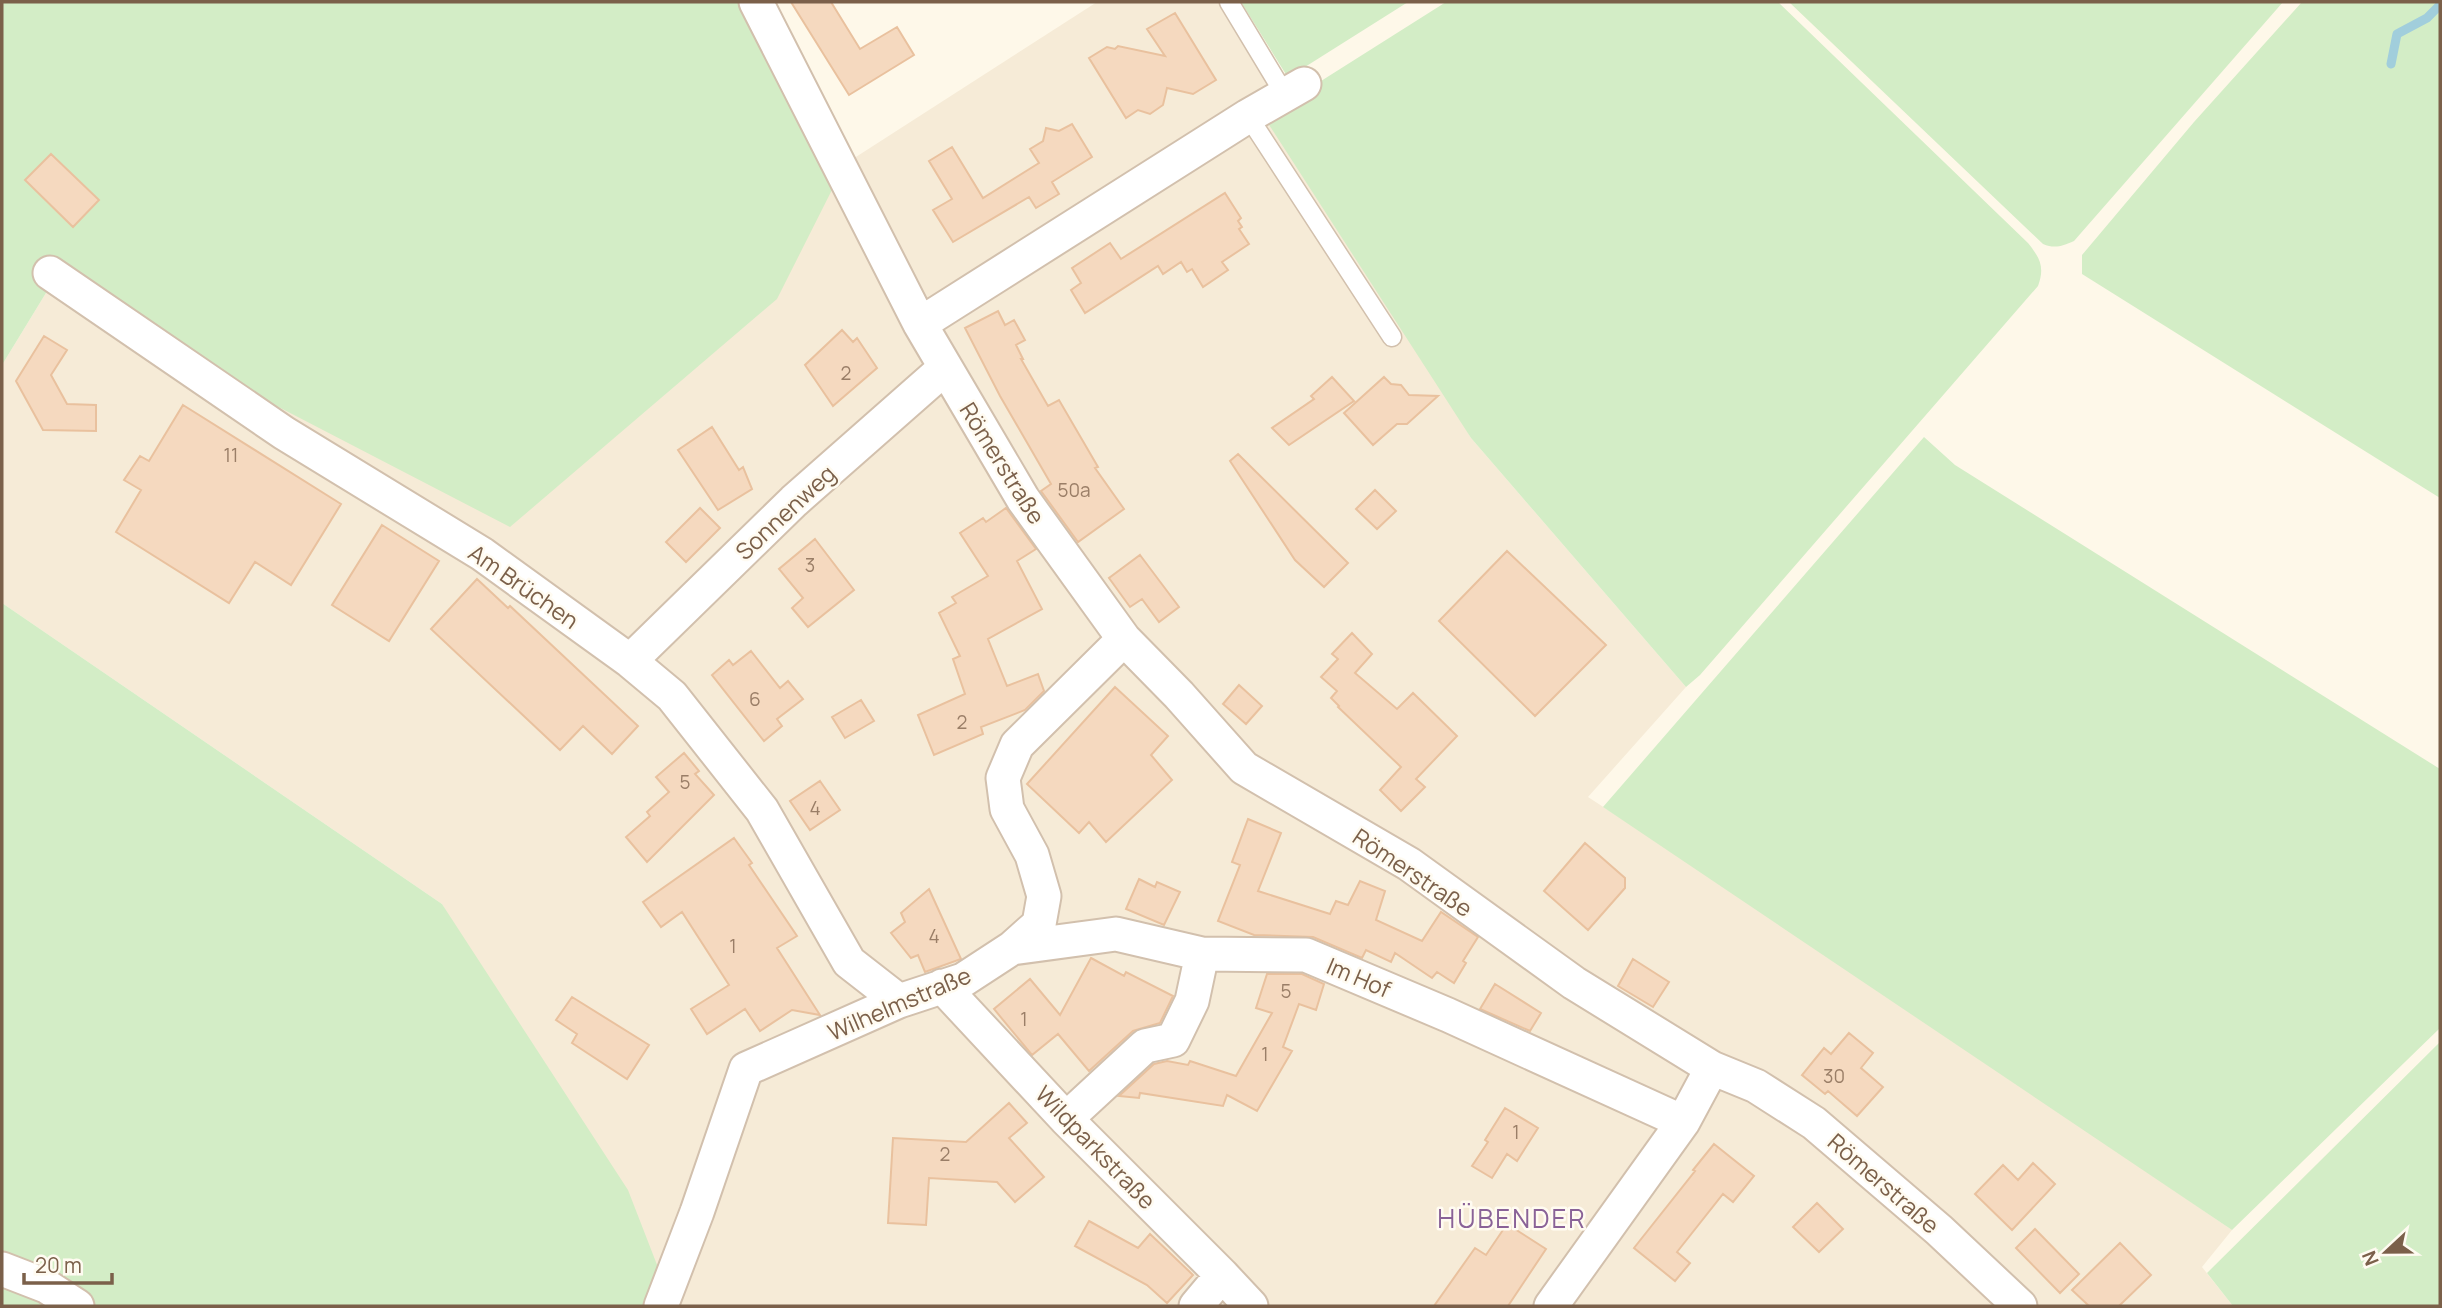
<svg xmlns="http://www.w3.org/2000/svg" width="2442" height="1308" font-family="Manrope,sans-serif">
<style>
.residential{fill:#f6ebd7}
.green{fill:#d3edc6}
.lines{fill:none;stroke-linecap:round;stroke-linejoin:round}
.stream{stroke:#a1cedc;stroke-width:9}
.building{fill:#f5d9bf;stroke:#e9c19e;stroke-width:2}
.service-casing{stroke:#d2c0ad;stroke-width:21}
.minor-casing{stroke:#d2c0ad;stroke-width:37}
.service{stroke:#fff;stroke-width:18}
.minor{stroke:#fff;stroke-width:33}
.labels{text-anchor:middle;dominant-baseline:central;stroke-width:5;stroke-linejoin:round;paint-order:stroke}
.number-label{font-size:19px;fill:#9a7e67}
.street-label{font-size:23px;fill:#7b604a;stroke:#fffbf1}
.quarter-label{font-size:26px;letter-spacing:2px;fill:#8a6297;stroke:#fffbf1}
</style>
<rect width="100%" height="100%" fill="#fef8e9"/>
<path class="residential" d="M1097 2H1221L1274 91 1471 438 1686 687 1588 797 1798 934 2232 1230 2202 1267 2233 1306H673L442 904 2 603V365L49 288 845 164Z"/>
<path class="green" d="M2 2H752L845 164 777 299 510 527 49 288 2 365Z
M1241 2H1408L1297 72 1287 76Z
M1446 2H1778L2028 243C2040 258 2045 267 2038 286L1700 675 1686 687 1471 438 1264 117Z
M1789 2H2283L2074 241C2062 246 2055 249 2043 244Z
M2302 2H2440V498L2082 274V255L2194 122Z
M1924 437 1955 465 2440 769V1028L2232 1230 1603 807Z
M2 603 442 904 628 1190 673 1306H2Z
M2440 1042V1306H2233L2207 1273Z"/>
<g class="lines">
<path class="stream" d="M2391 64 2397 34 2427 18 2440 5"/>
</g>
<path class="building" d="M791 2H831L860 49 897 27 914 55 849 95Z
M1175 13 1216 80 1193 94 1167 88 1163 105 1150 114 1138 110 1126 118 1089 58 1107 47 1115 49 1118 46 1165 56 1147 29Z
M1072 124 1092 157 1052 182 1059 194 1036 208 1029 197 953 242 933 210 952 199 929 161 952 147 983 198 1039 163 1030 149 1043 141 1046 128 1059 131Z
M51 154 99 200 73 227 25 180Z
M1225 193 1241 218 1238 221 1242 227 1239 229 1249 244 1222 262 1228 270 1203 287 1192 269 1187 272 1181 262 1163 274 1158 266 1085 313 1071 290 1081 283 1072 268 1110 243 1121 259Z
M998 311 1005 325 1014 320 1025 340 1016 345 1023 359H1021L1048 406 1059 400 1098 467 1095 468 1124 509 1078 542 1041 491 1051 484 1000 396 965 328Z
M842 330 853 342 857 338 877 368 833 406 805 365Z
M44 336 67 350 51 375 67 404 96 405V431L43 430 16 381Z
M1332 377 1354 401 1289 445 1272 428 1314 399 1311 396Z
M1384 377 1391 384 1401 385 1409 395 1438 396 1407 424H1397L1373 445 1344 413Z
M183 405 341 504 291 585 255 562 229 603 116 532 141 490 124 480 140 456 149 461Z
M712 427 739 470 743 467 752 489 718 510 678 450Z
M1238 454 1348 563 1324 587 1295 560 1230 461Z
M1375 490 1396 511 1377 529 1356 509Z
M700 508 720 528 686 562 666 542Z
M1006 508 1036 549 1017 561 1042 609 988 639 1007 686 1038 674 1044 691 1025 710 981 727 983 734 934 755 918 715 965 694 953 659 960 656 939 613 956 603 952 597 988 576 960 533 983 518 986 522Z
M382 525 439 561 389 641 332 605Z
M815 539 854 590 808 627 792 608 803 598 779 569Z
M1507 551 1606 645 1535 716 1439 621Z
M1140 555 1179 607 1159 622 1142 599 1130 607 1109 578Z
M477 579 508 608 510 606 638 726 612 754 583 726 560 750 431 629Z
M1352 633 1372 654 1355 673 1397 709 1413 693 1457 736 1416 779 1425 787 1401 811 1380 790 1401 767 1338 707 1339 706 1331 698 1337 691 1321 677 1338 659 1332 654Z
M751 651 780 688 788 681 803 699 777 719 782 726 764 741 712 675 729 660 733 665Z
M1239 685 1262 706 1246 724 1223 704Z
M1115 687 1168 736 1151 755 1172 780 1106 842 1089 822 1079 833 1027 784Z
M861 700 874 721 845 738 832 717Z
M684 753 699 771 695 774 714 795 647 862 626 837 650 816 647 812 669 792 656 777Z
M820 781 840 810 810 830 790 801Z
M1248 819 1281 833 1258 891 1330 914 1336 901 1348 905 1360 881 1385 891 1376 920 1422 941 1441 912 1478 937 1463 961 1466 963 1454 983 1437 972 1432 978 1395 953 1391 962 1366 950 1362 958 1313 937 1254 935 1218 921 1240 865 1232 862Z
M734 838 752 863 749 865 797 936 777 948 820 1015 792 1010 760 1031 745 1009 707 1034 691 1009 729 985 682 912 661 927 643 902Z
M1585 843 1625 878V888L1588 930 1544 891Z
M1139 879 1155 887 1157 882 1180 892 1164 925 1126 909Z
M929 889 961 959 925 972 918 955 911 958 891 933 905 922 901 913Z
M1091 958 1124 976 1126 972 1173 996 1160 1023 1133 1031 1089 1071 1058 1034 1032 1055 994 1009 1030 979 1060 1015Z
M1633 959 1669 982 1653 1007 1618 986Z
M1267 974H1302L1324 984 1316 1010 1299 1004 1283 1047 1292 1051 1257 1111 1227 1095 1223 1106 1140 1093 1139 1098 1119 1096 1154 1064 1167 1061 1188 1065 1190 1061 1236 1076 1272 1013 1256 1008Z
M1495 984 1541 1013 1530 1031 1480 1009Z
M572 997 649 1045 627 1079 572 1043 577 1034 556 1020Z
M1849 1033 1873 1053 1861 1068 1883 1087 1857 1116 1828 1091 1825 1094 1802 1075 1824 1048 1831 1054Z
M1009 1103 1027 1123 1009 1138 1044 1177 1015 1202 997 1182 929 1178 926 1225 888 1223 893 1138 966 1142Z
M1505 1108 1538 1128 1517 1161 1507 1154 1492 1178 1472 1166 1488 1142 1485 1140Z
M1714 1144 1754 1176 1733 1202 1723 1194 1677 1252 1690 1263 1675 1281 1634 1248 1695 1171 1693 1170Z
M2033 1163 2055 1184 2012 1230 1975 1194 2003 1165 2018 1180Z
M1817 1203 1843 1229 1819 1252 1793 1227Z
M1089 1221 1138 1248 1150 1234 1193 1275 1167 1303 1147 1285 1075 1246Z
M1507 1224 1546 1249 1508 1306H1434L1475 1248 1486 1255Z
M2035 1229 2079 1274 2060 1293 2016 1248Z
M2120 1243 2151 1275 2119 1306H2089L2072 1290Z"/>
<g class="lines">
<defs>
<path id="service" d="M1229 2 1285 95
M1248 116 1392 337"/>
<path id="minor" d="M756 2 920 324 1023 499 1124 639 1179 695 1244 768 1409 864 1574 983 1712 1068 1756 1086 1814 1123 1939 1230 2020 1306
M50 273 284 433 482 554 630 661 672 696 762 810 849 962 899 1001
M920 324 1248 116 1304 84
M630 661 794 501 945 368
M1012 948 1116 934 1202 954 1306 955 1448 1015 1683 1122
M942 986 1066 1119 1222 1275 1251 1306
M1066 1119 1145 1046 1173 1040 1192 1001 1202 954
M2 1269 46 1286 77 1306
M661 1306 697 1212 746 1069 899 1001 963 980 1012 948 1039 924 1044 896 1032 855 1007 809 1003 778 1017 745 1124 639
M1196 1306 1222 1275
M1551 1306 1683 1122 1712 1068"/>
</defs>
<use href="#service" class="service-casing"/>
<use href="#minor" class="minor-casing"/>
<use href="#service" class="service"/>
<use href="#minor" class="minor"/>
</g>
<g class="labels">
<g class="number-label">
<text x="846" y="373">2</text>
<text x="231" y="455">11</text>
<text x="1074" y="490">50a</text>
<text x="810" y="565">3</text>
<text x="755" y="699">6</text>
<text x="962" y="722">2</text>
<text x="685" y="782">5</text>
<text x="815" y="808">4</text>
<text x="934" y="936">4</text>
<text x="733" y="946">1</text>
<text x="1286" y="991">5</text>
<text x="1024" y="1019">1</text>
<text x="1265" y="1054">1</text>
<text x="1834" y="1076">30</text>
<text x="1516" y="1132">1</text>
<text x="945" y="1154">2</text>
</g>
<g class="street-label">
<text transform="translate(1003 463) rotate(58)">Römerstraße</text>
<text transform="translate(785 512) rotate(-43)">Sonnenweg</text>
<text transform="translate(524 586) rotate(35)">Am Brüchen</text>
<text transform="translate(1413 872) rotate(34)">Römerstraße</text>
<text transform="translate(1359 977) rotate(23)">Im Hof</text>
<text transform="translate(899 1003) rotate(-23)">Wilhelmstraße</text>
<text transform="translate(1096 1147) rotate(46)">Wildparkstraße</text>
<text transform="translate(1884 1183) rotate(41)">Römerstraße</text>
</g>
<g class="quarter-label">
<text x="1512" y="1218">HÜBENDER</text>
</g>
</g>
<rect width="2442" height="1308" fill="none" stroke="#7b604a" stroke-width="7"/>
<g transform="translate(2386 1252) rotate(248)" stroke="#fffbf1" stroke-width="5" paint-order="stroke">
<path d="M0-5L12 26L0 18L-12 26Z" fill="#7b604a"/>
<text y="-10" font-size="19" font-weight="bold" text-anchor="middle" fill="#7b604a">N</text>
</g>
<path d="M24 1273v10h88v-10" fill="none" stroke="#7b604a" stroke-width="3.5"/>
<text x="35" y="1273" font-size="21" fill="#7b604a" stroke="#fffbf1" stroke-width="5" paint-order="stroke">20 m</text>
</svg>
